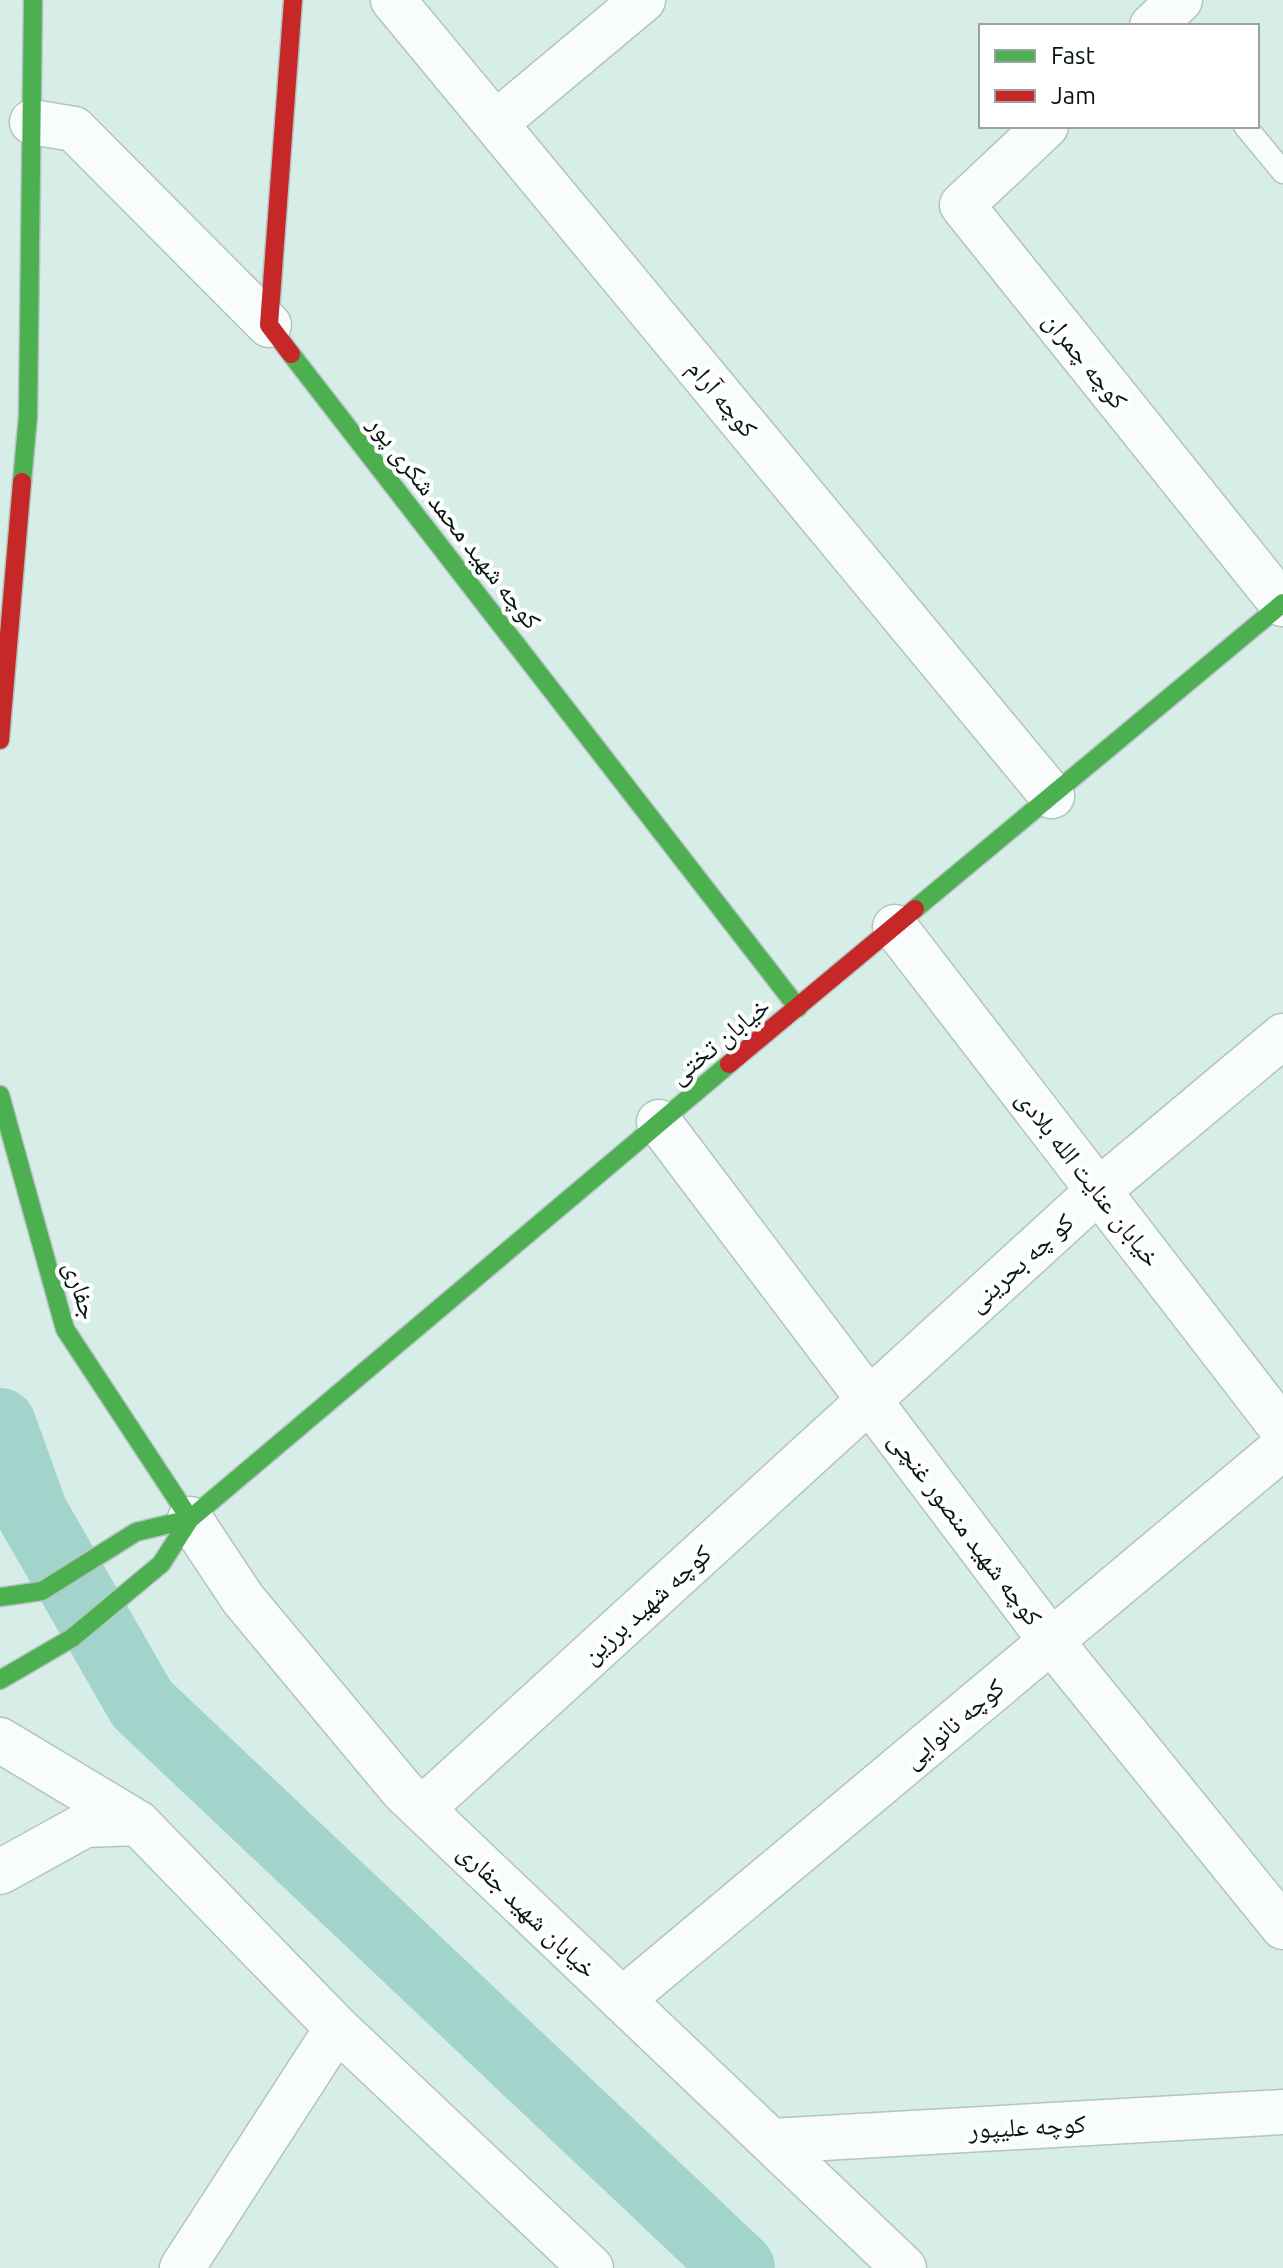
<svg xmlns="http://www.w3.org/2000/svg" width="1283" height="2268" font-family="Ubuntu,'Noto Naskh Arabic',sans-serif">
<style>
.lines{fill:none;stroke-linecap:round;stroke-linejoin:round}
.river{stroke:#a2d4cc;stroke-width:72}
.lane-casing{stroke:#b3c4c0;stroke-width:25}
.street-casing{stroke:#b3c4c0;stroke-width:47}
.fast-casing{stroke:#b3c4c0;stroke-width:21}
.jam-casing{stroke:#b3c4c0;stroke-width:21}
.lane{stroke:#f9fcfc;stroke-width:22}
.street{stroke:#f9fcfc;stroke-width:44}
.fast{stroke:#4caf50;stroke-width:18}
.jam{stroke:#c62828;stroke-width:18}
.labels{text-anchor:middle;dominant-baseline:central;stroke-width:8;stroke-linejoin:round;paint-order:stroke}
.street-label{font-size:26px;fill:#071513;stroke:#fff}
</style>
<rect width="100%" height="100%" fill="#d7ede8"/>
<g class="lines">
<path class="river" d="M0 1424 32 1513 142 1704 739 2268"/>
<defs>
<path id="lane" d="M1245 126 1283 172"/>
<path id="street" d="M393 0 1052 796
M1152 26 1180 0
M32 122 74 129 269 325
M496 123 643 0
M1046 126 962 205 1282 604
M895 927 1283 1430
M659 1122 1051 1641 1283 1927
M190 1519 243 1599 403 1791 904 2268
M0 1740 138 1823 337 2028 591 2268
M422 1809 1098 1191 1283 1036
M0 1872 85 1825 138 1823
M622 2000 1283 1447
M771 2141 1283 2112
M182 2268 337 2028"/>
<path id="fast" d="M291 354 798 1008
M22 482 28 416 33 0
M915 909 1283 603
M0 1095 65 1329 190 1519
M0 1597 42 1591 136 1532 190 1519
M0 1680 72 1638 161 1564 190 1519 729 1064"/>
<path id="jam" d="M291 354 269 325 293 0
M0 740 22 482
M729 1064 915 909"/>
</defs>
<use href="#lane" class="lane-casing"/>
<use href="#street" class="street-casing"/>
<use href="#fast" class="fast-casing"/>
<use href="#jam" class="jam-casing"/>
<use href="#lane" class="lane"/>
<use href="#street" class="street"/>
<use href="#fast" class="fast"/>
<use href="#jam" class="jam"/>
</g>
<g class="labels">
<g class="street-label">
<text transform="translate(1086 360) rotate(51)">کوچه چمران</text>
<text transform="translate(723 398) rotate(50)">کوچه آرام</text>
<text transform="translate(455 522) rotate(52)">کوچه شهید محمد شکری پور</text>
<text transform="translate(719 1040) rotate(-39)">خیابان تختی</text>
<text transform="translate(1089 1178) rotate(52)">خیابان عنایت الله بلادی</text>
<text transform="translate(1020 1262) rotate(-42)">کو چه بحرینی</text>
<text transform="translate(82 1290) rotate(72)">جفاری</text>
<text transform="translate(966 1528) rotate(53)">کوچه شهید منصور غنچی</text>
<text transform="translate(646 1604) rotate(-42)">کوچه شهید برزین</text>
<text transform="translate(953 1723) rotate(-40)">کوچه نانوایی</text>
<text transform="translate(528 1910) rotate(44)">خیابان شهید جفاری</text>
<text transform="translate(1027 2126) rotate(-3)">کوچه علیپور</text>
</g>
</g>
<rect x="979" y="24" width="280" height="104" fill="#ffffff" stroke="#9ca1a1" stroke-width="2"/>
<rect x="995" y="50" width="40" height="12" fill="#4caf50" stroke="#9ca1a1" stroke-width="2"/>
<text x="1051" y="64" font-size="24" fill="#071513">Fast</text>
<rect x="995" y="90" width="40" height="12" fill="#c62828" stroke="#9ca1a1" stroke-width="2"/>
<text x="1051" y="104" font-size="24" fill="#071513">Jam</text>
</svg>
